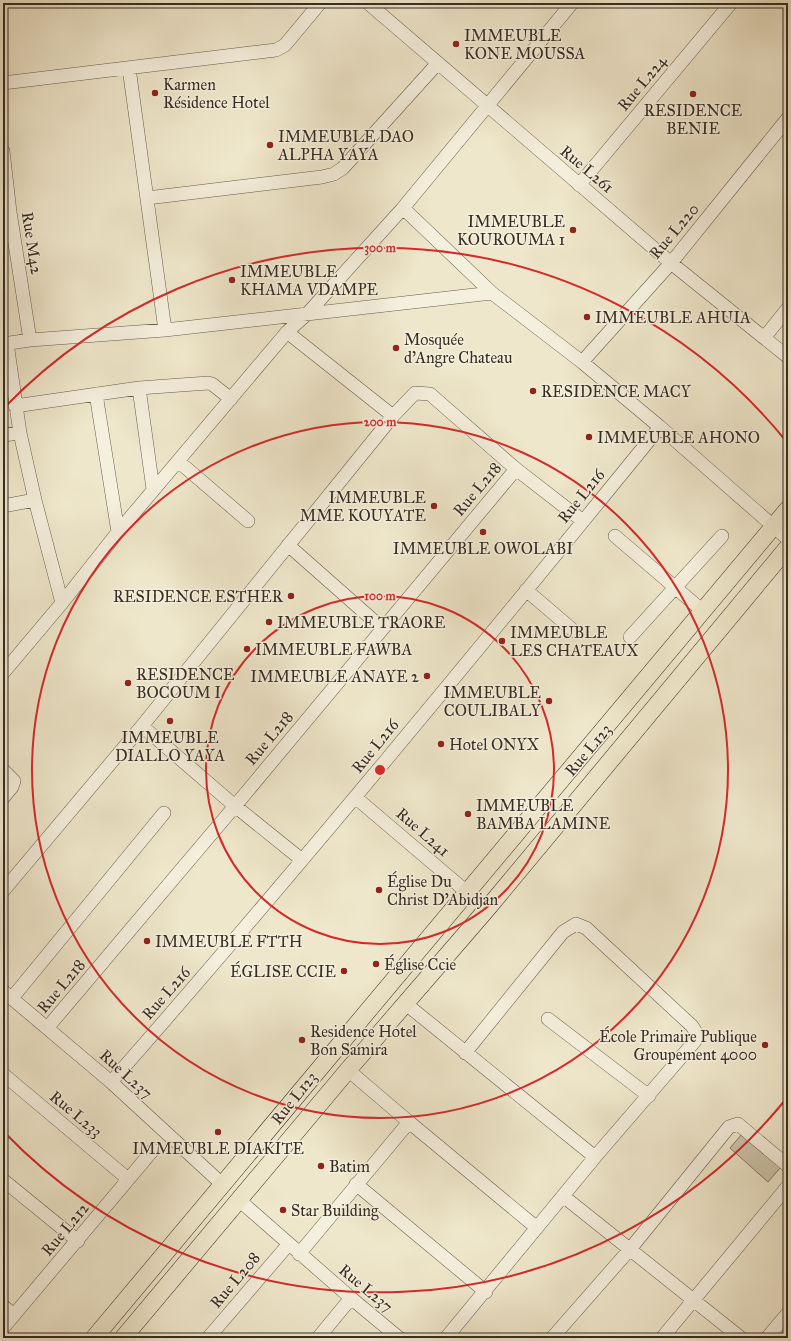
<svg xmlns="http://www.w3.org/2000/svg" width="791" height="1341" font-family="'IM FELL Great Primer',serif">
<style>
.green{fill:#d0c7ae;stroke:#847a68}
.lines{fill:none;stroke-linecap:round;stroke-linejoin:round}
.minor-casing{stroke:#655c4d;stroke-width:14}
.major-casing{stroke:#372d23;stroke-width:18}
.minor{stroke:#f5efdd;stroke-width:13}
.major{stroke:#efe7cb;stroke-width:17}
.ring{fill:none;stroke:#d62828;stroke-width:2}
.poi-dot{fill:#8f2418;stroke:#f5efdd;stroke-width:1.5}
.labels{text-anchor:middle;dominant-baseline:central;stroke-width:3;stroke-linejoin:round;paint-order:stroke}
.poi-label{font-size:16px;fill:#372d23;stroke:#f5efdd;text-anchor:start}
.street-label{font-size:16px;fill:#372d23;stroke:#f5efdd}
.centre{fill:#d62828;stroke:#f5efdd;stroke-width:2}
.ring-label{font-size:12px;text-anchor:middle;font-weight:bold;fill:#d62828;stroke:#f5efdd;stroke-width:3;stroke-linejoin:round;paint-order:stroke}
</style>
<rect width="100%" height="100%" fill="#efe7cb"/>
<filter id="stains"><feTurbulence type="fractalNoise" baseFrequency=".005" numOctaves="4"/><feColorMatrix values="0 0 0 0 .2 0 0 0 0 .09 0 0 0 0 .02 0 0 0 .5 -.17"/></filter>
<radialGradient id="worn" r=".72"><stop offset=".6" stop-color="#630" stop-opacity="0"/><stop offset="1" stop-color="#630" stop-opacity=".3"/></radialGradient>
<path class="green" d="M742 1134 781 1167 768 1182 730 1148Z"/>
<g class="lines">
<defs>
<path id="minor" d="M368 3 671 263 788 357
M129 68 165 330
M3 83 276 50 285 45 320 3
M3 151 10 212 30 340
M579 185 731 3
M147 198 322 177 334 174 343 168 437 64
M403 208 492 293
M287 332 393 416
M764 338 788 308
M7 343 20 433 35 500 62 603
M3 344 30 340 165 330 492 293 582 362 660 427 788 539
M582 362 671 263 788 118
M139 388 153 489
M96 394 118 532
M15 406 139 388 208 383 212 384 231 399
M3 435 20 433
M178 461 248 521
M3 506 35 500
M615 536 704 612
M288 545 382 628
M526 590 574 631
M630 637 722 536
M3 673 62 603 118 532 287 332 308 313 403 208 572 3
M142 726 235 806 302 860
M3 770 14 781 12 787 3 798
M355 797 468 893
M3 891 142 726 393 416 415 393 430 394 516 469 583 521
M3 991 111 1082 223 1185
M12 998 164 813
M406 1004 595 1157
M548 1019 649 1096
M48 1027 235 806 516 469
M3 1074 128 1179
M111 1082C299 868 480 648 660 427
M409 1122 537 1228
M3 1180 78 1241
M356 1184 486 1292
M563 1196 741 1338
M239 1200 351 1298 399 1338
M299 1254 409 1122 348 1070
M3 1306 14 1315
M3 1328 153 1150
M208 1338 288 1245
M318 1338 351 1298
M446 1338 595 1157 695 1041 697 1034 692 1026 586 928 576 924 563 932 465 1053
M552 1338 631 1248 729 1127 738 1124 788 1166
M662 1338 788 1186
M767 1338 788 1313"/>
<path id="major" d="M94 1338 788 509
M123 1338 348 1070 487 909 788 547"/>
</defs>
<use href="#minor" class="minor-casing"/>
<use href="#major" class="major-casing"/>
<use href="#minor" class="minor"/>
<use href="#major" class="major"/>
</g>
<g class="ring">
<circle cx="380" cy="770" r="174"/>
<circle cx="380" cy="770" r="348"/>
<path d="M786 1099A522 522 0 0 1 5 1133M5 407A522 522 0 0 1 786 441"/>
</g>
<g class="poi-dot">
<circle cx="456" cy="44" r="4"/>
<circle cx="155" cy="93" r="4"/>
<circle cx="693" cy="94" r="4"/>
<circle cx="270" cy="145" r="4"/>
<circle cx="573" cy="230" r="4"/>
<circle cx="232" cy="280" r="4"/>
<circle cx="587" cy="317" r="4"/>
<circle cx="396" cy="348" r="4"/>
<circle cx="533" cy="391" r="4"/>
<circle cx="589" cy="437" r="4"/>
<circle cx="434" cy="506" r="4"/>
<circle cx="483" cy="532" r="4"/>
<circle cx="291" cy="596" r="4"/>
<circle cx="269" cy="622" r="4"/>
<circle cx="502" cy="641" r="4"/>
<circle cx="247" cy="649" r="4"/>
<circle cx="427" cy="676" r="4"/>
<circle cx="128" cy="683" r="4"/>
<circle cx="549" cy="701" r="4"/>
<circle cx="170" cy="721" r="4"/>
<circle cx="441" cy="744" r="4"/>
<circle cx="468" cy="814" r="4"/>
<circle cx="379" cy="890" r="4"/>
<circle cx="147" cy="941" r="4"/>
<circle cx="376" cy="964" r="4"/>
<circle cx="344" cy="971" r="4"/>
<circle cx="302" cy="1040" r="4"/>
<circle cx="765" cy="1045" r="4"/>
<circle cx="218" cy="1132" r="4"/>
<circle cx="321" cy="1166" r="4"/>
<circle cx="283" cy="1210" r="4"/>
</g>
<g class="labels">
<g class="poi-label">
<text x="464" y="35">IMMEUBLE<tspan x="464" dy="18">KONE MOUSSA</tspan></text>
<text x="163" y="84">Karmen<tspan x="163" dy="18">Résidence Hotel</tspan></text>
<text x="693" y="110" text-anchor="middle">RESIDENCE<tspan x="693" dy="18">BENIE</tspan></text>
<text x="278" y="136">IMMEUBLE DAO<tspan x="278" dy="18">ALPHA YAYA</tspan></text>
<text x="565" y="221" text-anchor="end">IMMEUBLE<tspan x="565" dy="18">KOUROUMA 1</tspan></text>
<text x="240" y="271">IMMEUBLE<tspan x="240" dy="18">KHAMA VDAMPE</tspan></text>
<text x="595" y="317">IMMEUBLE AHUIA</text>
<text x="404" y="339">Mosquée<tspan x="404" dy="18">d'Angre Chateau</tspan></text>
<text x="541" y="391">RESIDENCE MACY</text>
<text x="597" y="437">IMMEUBLE AHONO</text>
<text x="426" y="497" text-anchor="end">IMMEUBLE<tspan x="426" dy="18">MME KOUYATE</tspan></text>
<text x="483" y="548" text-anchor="middle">IMMEUBLE OWOLABI</text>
<text x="283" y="596" text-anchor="end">RESIDENCE ESTHER</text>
<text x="277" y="622">IMMEUBLE TRAORE</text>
<text x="510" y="632">IMMEUBLE<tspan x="510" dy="18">LES CHATEAUX</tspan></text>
<text x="255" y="649">IMMEUBLE FAWBA</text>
<text x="136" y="674">RESIDENCE<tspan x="136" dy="18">BOCOUM I</tspan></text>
<text x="419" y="676" text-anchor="end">IMMEUBLE ANAYE 2</text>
<text x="541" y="692" text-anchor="end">IMMEUBLE<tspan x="541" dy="18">COULIBALY</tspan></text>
<text x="170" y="737" text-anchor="middle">IMMEUBLE<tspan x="170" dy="18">DIALLO YAYA</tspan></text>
<text x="449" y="744">Hotel ONYX</text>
<text x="476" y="805">IMMEUBLE<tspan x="476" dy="18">BAMBA LAMINE</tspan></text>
<text x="387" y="881">Église Du<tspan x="387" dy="18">Christ D'Abidjan</tspan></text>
<text x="155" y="941">IMMEUBLE FTTH</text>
<text x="384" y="964">Église Ccie</text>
<text x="336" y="971" text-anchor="end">ÉGLISE CCIE</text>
<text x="310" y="1031">Residence Hotel<tspan x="310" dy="18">Bon Samira</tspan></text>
<text x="757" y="1036" text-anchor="end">École Primaire Publique<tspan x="757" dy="18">Groupement 4000</tspan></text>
<text x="218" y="1148" text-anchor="middle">IMMEUBLE DIAKITE</text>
<text x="329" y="1166">Batim</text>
<text x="291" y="1210">Star Building</text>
</g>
<g class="street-label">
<text transform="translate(642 83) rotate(-50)">Rue L224</text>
<text transform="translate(587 169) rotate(40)">Rue L261</text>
<text transform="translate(674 231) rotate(-50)">Rue L220</text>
<text transform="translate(32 243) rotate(81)">Rue M42</text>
<text transform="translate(477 489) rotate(-50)">Rue L218</text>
<text transform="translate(581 496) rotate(-51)">Rue L216</text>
<text transform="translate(269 738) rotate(-50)">Rue L218</text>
<text transform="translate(375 746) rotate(-51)">Rue L216</text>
<text transform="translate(588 750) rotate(-50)">Rue L123</text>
<text transform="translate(423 832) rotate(41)">Rue L241</text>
<text transform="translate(61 986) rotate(-50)">Rue L218</text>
<text transform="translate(166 993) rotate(-49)">Rue L216</text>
<text transform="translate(126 1074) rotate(42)">Rue L237</text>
<text transform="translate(294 1098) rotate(-51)">Rue L123</text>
<text transform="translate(76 1114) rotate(40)">Rue L233</text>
<text transform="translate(65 1229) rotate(-50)">Rue L212</text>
<text transform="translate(235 1280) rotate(-50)">Rue L208</text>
<text transform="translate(366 1288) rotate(40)">Rue L237</text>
</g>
</g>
<circle cx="380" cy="770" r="6" class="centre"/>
<g class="ring-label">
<text x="380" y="252">300 m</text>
<text x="380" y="426">200 m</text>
<text x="380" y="600">100 m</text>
</g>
<rect width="791" height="1341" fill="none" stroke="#efe7cb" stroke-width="16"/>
<rect x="4" y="4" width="783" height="1333" fill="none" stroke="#372d23" stroke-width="2"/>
<rect x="8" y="8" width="775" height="1325" fill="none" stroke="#372d23"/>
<rect width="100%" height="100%" filter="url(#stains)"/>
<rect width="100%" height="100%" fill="url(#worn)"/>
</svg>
